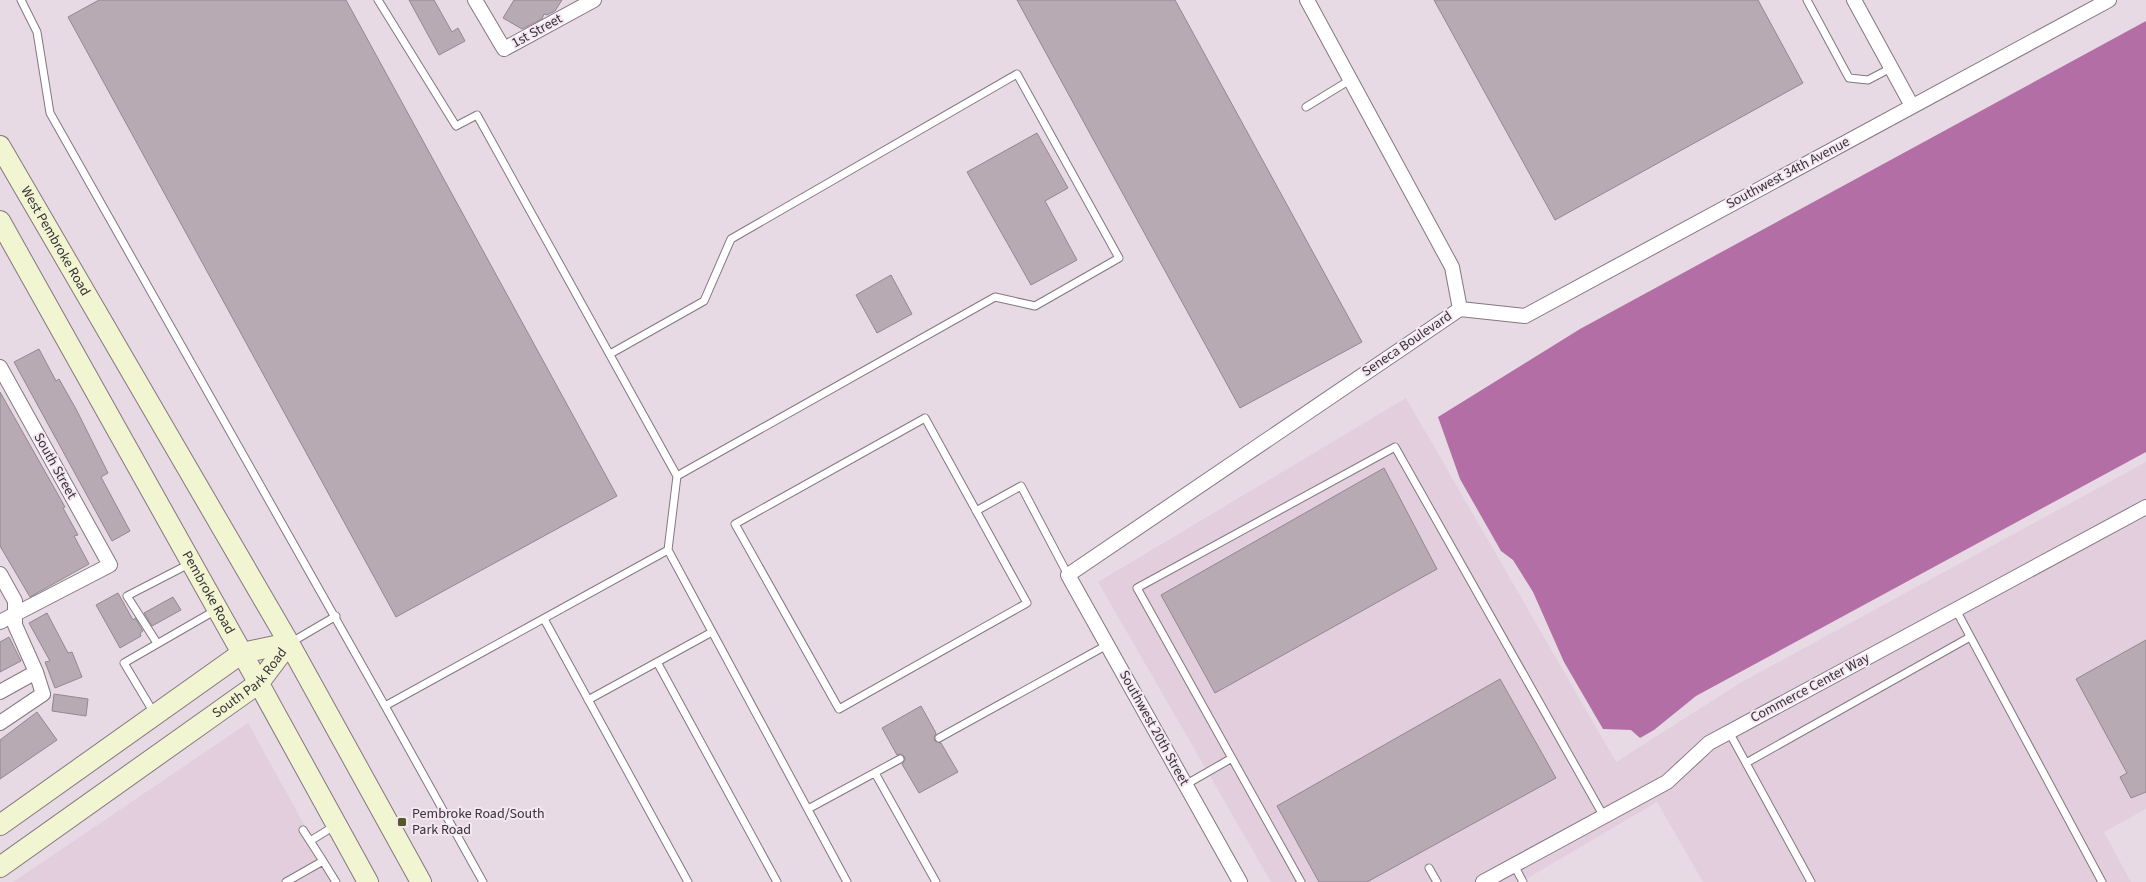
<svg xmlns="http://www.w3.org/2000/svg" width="2146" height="882" font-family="'Source Sans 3',sans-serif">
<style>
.built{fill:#e2cedd}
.water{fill:#b36fa5}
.building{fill:#b7aab3;stroke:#938790}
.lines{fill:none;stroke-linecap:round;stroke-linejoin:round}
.lane-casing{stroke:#837780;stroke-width:9}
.street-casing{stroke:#837780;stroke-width:16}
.secondary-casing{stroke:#837780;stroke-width:22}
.lane{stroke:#fff;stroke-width:7}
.street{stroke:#fff;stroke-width:14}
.secondary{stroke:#f2f5d1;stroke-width:20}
.poi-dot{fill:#555a28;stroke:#f5e7f2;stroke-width:2}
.labels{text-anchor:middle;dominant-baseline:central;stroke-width:4;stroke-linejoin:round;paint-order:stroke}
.street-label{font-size:14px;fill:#373236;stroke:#f5e7f2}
.poi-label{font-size:14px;fill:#373236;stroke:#f5e7f2;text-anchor:start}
</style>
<rect width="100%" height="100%" fill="#e8dae4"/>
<path class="built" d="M1406 398 1616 762 1740 683 2146 462V809L2104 832 2131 882H1703L1657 802 1521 882H1271L1098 582Z
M248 723 336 882H13Z"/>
<path class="water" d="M2146 21V452L1696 696 1654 730 1640 738 1631 730 1603 729 1564 662 1533 592 1513 560 1501 551 1460 479 1438 417 1580 329Z"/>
<path class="building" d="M99 0H346L617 496 396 617 68 17Z
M409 0H434L452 32 458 28 465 41 439 55Z
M514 0H562L555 11 547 15 544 14 542 19 522 29 503 18Z
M1017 0H1175L1362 342 1240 408Z
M1434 0H1758L1803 83 1555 220Z
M1037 133 1068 188 1045 201 1077 260 1031 285 967 172Z
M891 275 912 314 877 333 856 295Z
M39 349 56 381 59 379 76 409 108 473 101 477 130 531 112 541 14 362Z
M0 392 65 507 63 508 78 535 74 536 89 564 30 597 0 546Z
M1384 468 1437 569 1215 693 1161 595Z
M118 593 133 620 135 618 143 631 140 633 141 636 120 648 96 605Z
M173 597 181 610 152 626 144 613Z
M47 613 68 653 72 652 82 677 55 688 45 662 50 661 29 623Z
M9 637 21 661 0 672V642Z
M2146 640V792L2131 798 2120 777 2127 773 2076 679Z
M1500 679 1556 778 1367 882H1319L1277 806Z
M54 694 88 699 86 716 52 711Z
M921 706 936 733 934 737 935 741 941 743 958 772 919 793 902 764 905 760 904 756 901 754 897 755 882 728Z
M37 712 57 740 0 779V740Z"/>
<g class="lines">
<defs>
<path id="lane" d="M21 0 37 32 50 113 385 706 668 550
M378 0 456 126 477 115 677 476 668 550 847 882
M1807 0 1849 78 1868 80 1891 68
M1306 107 1350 80
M610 354 704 301 731 239 1017 74 1119 258 1035 306 995 297 677 476
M925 418 1027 603 839 709 735 524Z
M976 511 1021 486 1068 575
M1956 610 2102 882
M544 619 688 882
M157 643 127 596 191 563
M290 643 336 616
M657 662 777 882
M588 700 712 632
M385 706 483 882
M154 713 124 663 216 610
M1729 732 1811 882
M939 738 1107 645
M1746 763 1970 637
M875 773 936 882
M1185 785 1232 758
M808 809 900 759
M310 841 336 825
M323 861 336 882
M1514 865 1523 882
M1429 868 1437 882
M286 882 323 861 303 830
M1301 882 1137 588 1395 447 1603 815"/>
<path id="street" d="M475 0 504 49 594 0
M1854 0 1912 106
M1460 309 1525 316 2109 0
M0 367 110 565 0 622
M0 574 15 601V625L36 672 43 694 0 723
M0 692 36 672
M1240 882 1068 575 1460 309 1452 267 1307 0
M1483 882 1667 782 1709 743 2146 507"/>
<g id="secondary">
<path id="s1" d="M0 146 289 643 421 882"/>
<path id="s2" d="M0 221 242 653 368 882"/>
<path d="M0 825 242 653 289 643"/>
<path id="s3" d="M0 867 259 683 289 643"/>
</g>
</defs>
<use href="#lane" class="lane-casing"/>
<use href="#street" class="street-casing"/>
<use href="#secondary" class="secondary-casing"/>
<use href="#lane" class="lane"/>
<use href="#street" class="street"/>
<use href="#secondary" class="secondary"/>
</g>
<rect class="poi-dot" x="397" y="817" width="10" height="10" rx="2.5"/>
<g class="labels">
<g class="street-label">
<text transform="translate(537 31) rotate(-29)">1st Street</text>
<text transform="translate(1788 173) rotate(-28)">Southwest 34th Avenue</text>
<text stroke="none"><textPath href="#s1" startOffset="110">West Pembroke Road</textPath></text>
<text transform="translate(1407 344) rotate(-34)">Seneca Boulevard</text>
<text transform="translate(55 466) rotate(61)">South Street</text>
<text stroke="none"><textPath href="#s2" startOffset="426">Pembroke Road</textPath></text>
<text stroke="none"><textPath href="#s3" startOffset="311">South Park Road</textPath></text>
<text transform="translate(1810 688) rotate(-28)">Commerce Center Way</text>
<text transform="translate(1154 728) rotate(61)">Southwest 20th Street</text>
</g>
<g class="poi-label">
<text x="412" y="814">Pembroke Road/South<tspan x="412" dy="16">Park Road</tspan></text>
</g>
</g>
</svg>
